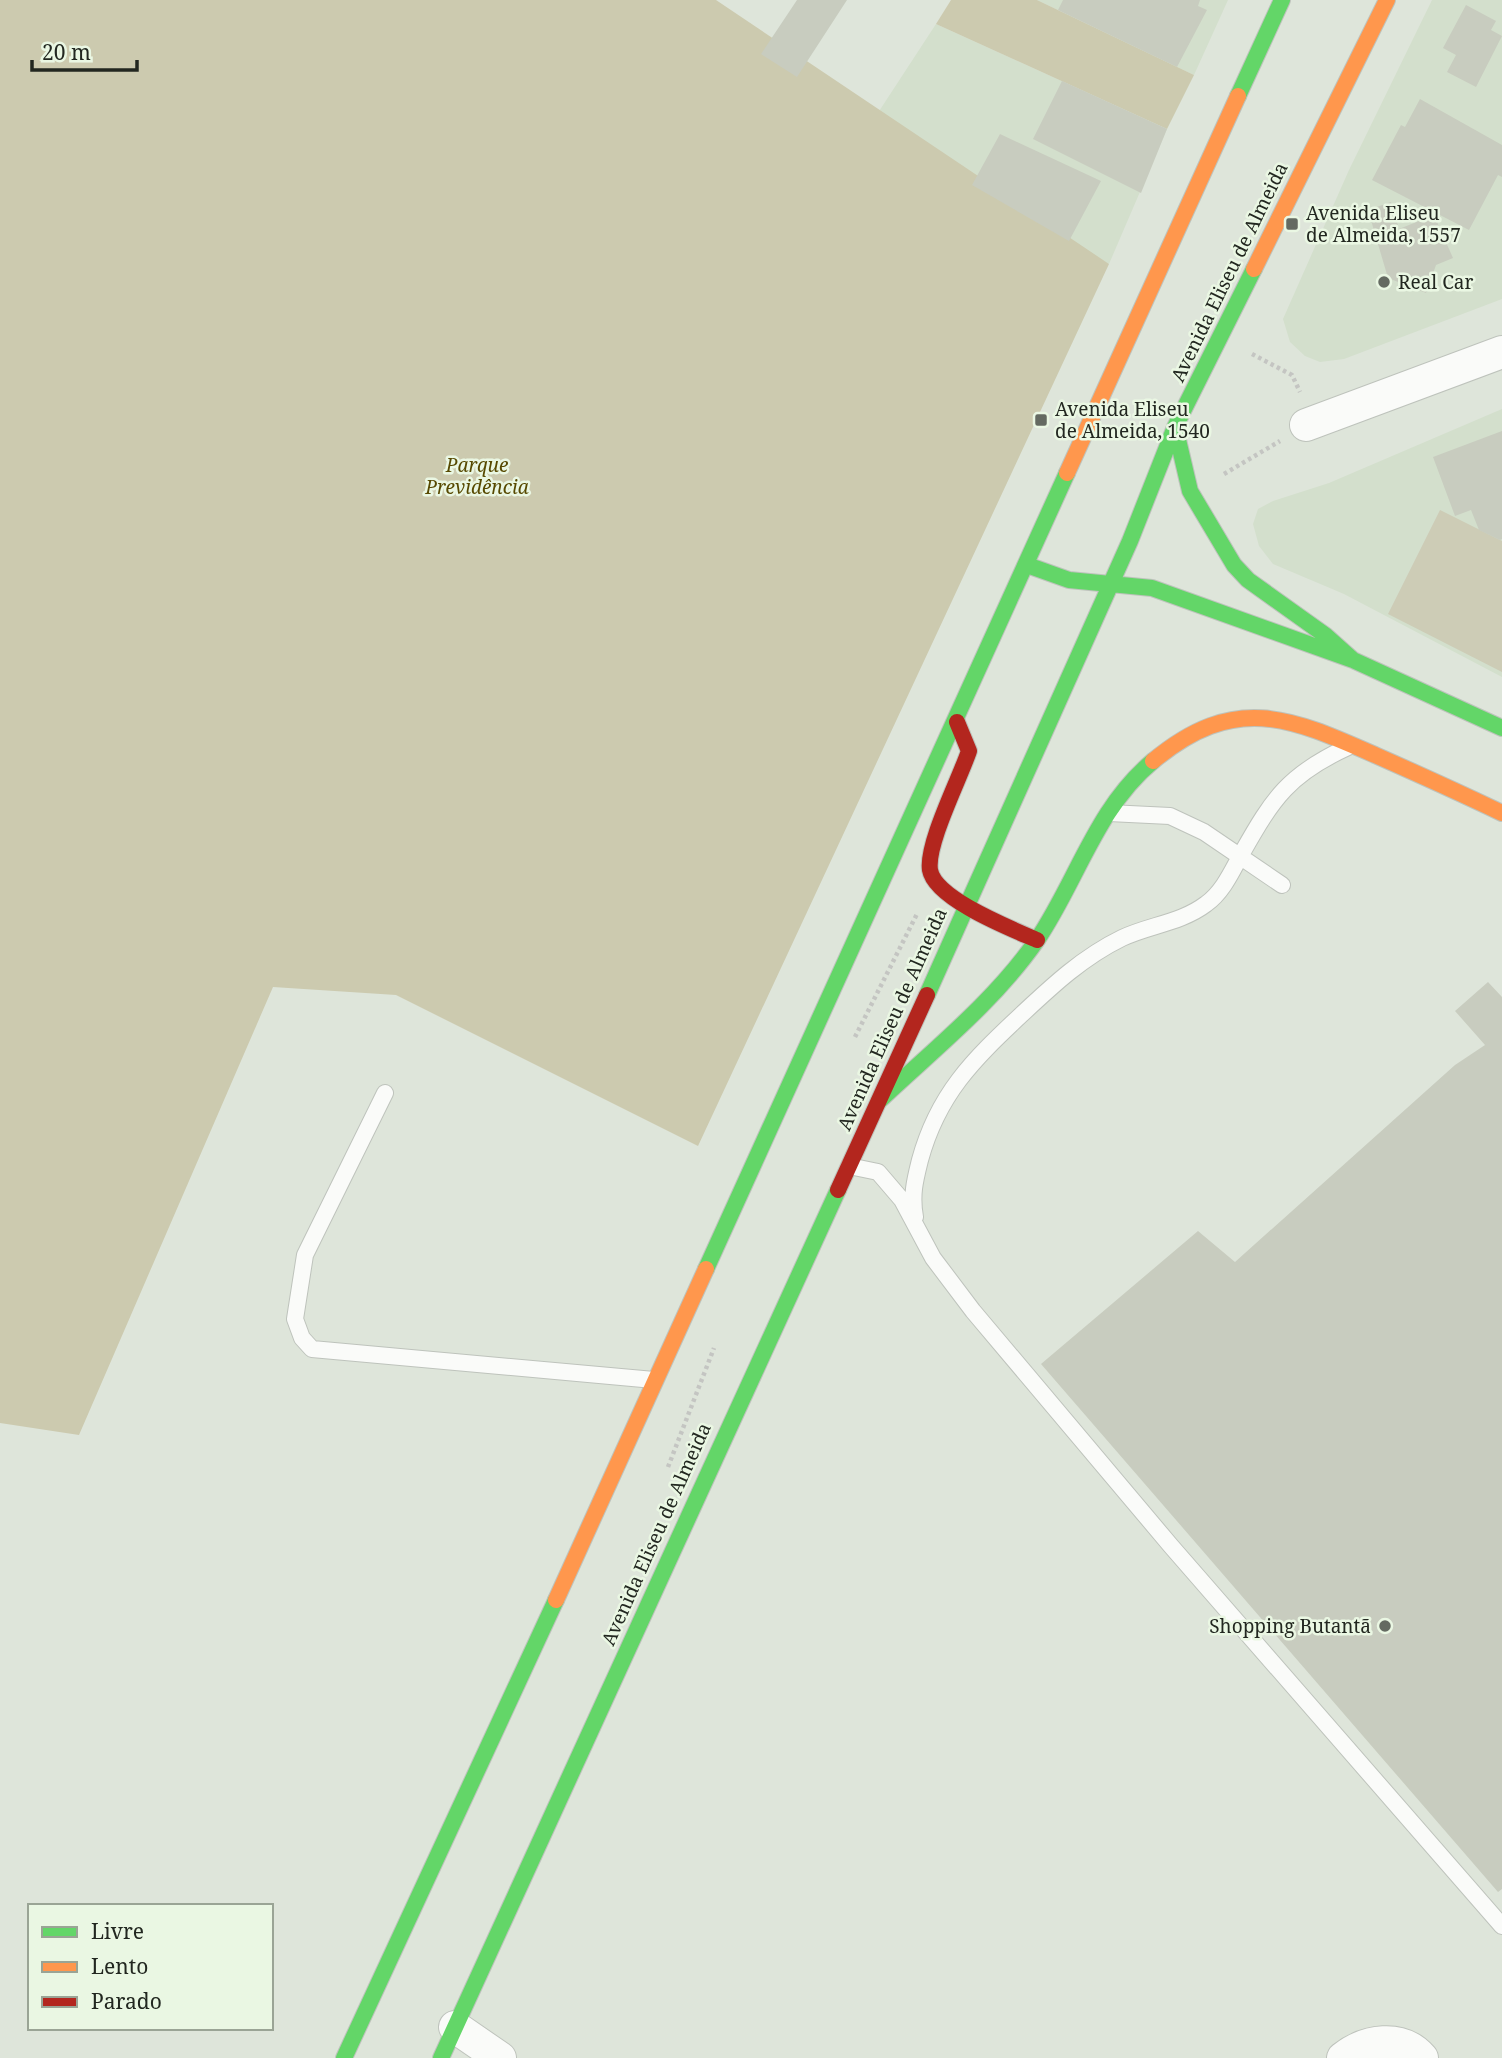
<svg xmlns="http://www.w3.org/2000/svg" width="1502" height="2058" font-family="'Noto Serif',serif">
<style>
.built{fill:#d3dfcc}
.green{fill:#cdccb6}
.forest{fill:#cccaaf}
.building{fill:#c8ccbf}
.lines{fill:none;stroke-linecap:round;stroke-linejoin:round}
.lane-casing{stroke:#bec3bc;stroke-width:18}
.street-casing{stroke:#bec3bc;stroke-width:34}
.fast-casing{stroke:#bec3bc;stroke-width:18}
.slow-casing{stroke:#bec3bc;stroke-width:18}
.jam-casing{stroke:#bec3bc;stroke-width:18}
.path{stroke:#c4c5c2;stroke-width:4.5;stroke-dasharray:3.5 3.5;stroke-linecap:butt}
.lane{stroke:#fafbf9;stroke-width:16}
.street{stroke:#fafbf9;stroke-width:32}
.fast{stroke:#63d668;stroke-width:16}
.slow{stroke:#ff974d;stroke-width:16}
.jam{stroke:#b3261e;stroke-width:16}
.poi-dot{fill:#646a61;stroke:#eaf7e3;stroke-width:2.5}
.labels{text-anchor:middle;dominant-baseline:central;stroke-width:5;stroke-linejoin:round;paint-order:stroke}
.poi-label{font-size:19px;fill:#222720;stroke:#eaf7e3;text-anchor:start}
.street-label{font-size:19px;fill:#222720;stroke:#eaf7e3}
.park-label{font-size:19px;font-style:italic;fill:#574900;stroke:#eaf7e3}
</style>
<rect width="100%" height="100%" fill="#dee5da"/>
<path class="built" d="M1037 0H1228L1194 75Z
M1432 0H1502V299L1344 359 1320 362 1305 356 1290 342 1283 319 1349 170Z
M936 24 1167 129 1109 264 870 125Z
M1502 409V677L1344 594 1273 564 1259 546 1253 524 1258 509 1273 501 1329 483Z"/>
<path class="green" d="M1440 510 1502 541V672L1388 614Z"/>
<path class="forest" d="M0 0H716L1109 264 698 1146 396 995 273 987 79 1435 0 1423Z
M951 0H1037L1194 75 1167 129 936 24Z"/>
<path class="building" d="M797 0H847L797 77 761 54Z
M1063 0H1200L1198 6 1207 10 1177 67 1058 10Z
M1466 5 1496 21 1491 30 1502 36 1476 87 1447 72 1456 55 1443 48Z
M1062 81 1167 129 1141 193 1033 139Z
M1420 99 1502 145V177L1498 175 1469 230 1372 180 1401 125 1405 127Z
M1000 134 1101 181 1069 241 972 185Z
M1391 202 1399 229 1434 215 1453 258 1436 265 1426 293 1388 278 1368 210Z
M1502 431V539L1500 540 1479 530 1471 510 1455 516 1433 457Z
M1488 982 1502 997V1889L1498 1892 1041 1364 1198 1231 1235 1262 1455 1065 1485 1045 1455 1011Z"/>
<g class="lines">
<defs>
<path id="lane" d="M1109 813 1170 816 1204 832 1282 885
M385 1093 305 1255 295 1319 302 1338 312 1349 654 1380
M849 1166 878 1172 902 1200 933 1258 973 1311 1171 1546 1502 1926
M915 1217C911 1195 915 1180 920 1160 938 1094 973 1060 1021 1015 1053 985 1083 957 1122 938 1149 925 1181 923 1206 904 1223 892 1232 871 1242 853 1273 798 1289 774 1348 747"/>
<path id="street" d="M1306 425 1502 352
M455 2027 500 2058
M1343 2058C1366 2040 1401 2034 1422 2058"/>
<path id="fast" d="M1238 96 1282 0
M1175 427 1190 491 1234 565 1248 580 1325 635 1353 660
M1027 565 1069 580 1152 588 1353 660 1502 728
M927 995 1130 541 1175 427 1254 269
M879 1101C933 1050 994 1002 1037 940 1077 881 1096 808 1153 761
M706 1269 1067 473
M344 2058 556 1600
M441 2058 838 1190"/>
<path id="slow" d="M1254 269 1387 0
M1067 473 1238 96
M1153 761C1235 693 1289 717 1375 755 1418 774 1460 793 1502 813
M556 1600 706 1269"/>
<path id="jam" d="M957 722 969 751C960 778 926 844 930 870 935 899 1012 929 1037 940
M838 1190 927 995"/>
</defs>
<use href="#lane" class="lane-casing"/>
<use href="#street" class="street-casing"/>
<use href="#fast" class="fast-casing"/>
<use href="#slow" class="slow-casing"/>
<use href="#jam" class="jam-casing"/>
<path class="path" d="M1252 354 1292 375 1300 392
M1224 474 1280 441
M855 1037 917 914
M668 1467 714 1348"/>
<use href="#lane" class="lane"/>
<use href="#street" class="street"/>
<use href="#fast" class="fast"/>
<use href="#slow" class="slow"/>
<use href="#jam" class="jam"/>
</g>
<g class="poi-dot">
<rect x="1285" y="217" width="14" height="14" rx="3.5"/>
<circle cx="1384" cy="282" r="7"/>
<rect x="1034" y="413" width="14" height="14" rx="3.5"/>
<circle cx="1385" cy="1626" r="7"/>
</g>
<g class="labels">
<g class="poi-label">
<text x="1306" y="213">Avenida Eliseu<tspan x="1306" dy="22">de Almeida, 1557</tspan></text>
<text x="1398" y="282">Real Car</text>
<text x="1055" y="409">Avenida Eliseu<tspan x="1055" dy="22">de Almeida, 1540</tspan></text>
<text x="1371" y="1626" text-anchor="end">Shopping Butantã</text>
</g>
<g class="street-label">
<text transform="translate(1229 272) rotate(-64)">Avenida Eliseu de Almeida</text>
<text transform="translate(892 1019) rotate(-66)">Avenida Eliseu de Almeida</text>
<text transform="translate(656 1534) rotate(-66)">Avenida Eliseu de Almeida</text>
</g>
<g class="park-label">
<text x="477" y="465">Parque<tspan x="477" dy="22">Previdência</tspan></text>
</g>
</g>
<rect x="28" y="1904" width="245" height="126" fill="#eaf7e3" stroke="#9aa495" stroke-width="2"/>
<rect x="42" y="1927" width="35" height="10" fill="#63d668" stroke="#9aa495" stroke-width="2"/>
<text x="91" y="1939" font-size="21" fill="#222720">Livre</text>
<rect x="42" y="1962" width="35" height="10" fill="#ff974d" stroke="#9aa495" stroke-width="2"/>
<text x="91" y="1974" font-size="21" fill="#222720">Lento</text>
<rect x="42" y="1997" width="35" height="10" fill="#b3261e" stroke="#9aa495" stroke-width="2"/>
<text x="91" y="2009" font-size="21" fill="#222720">Parado</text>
<path d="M32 60v10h105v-10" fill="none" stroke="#222720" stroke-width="3.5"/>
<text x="42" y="60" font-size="21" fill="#222720" stroke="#eaf7e3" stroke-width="5" paint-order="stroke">20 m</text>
</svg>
